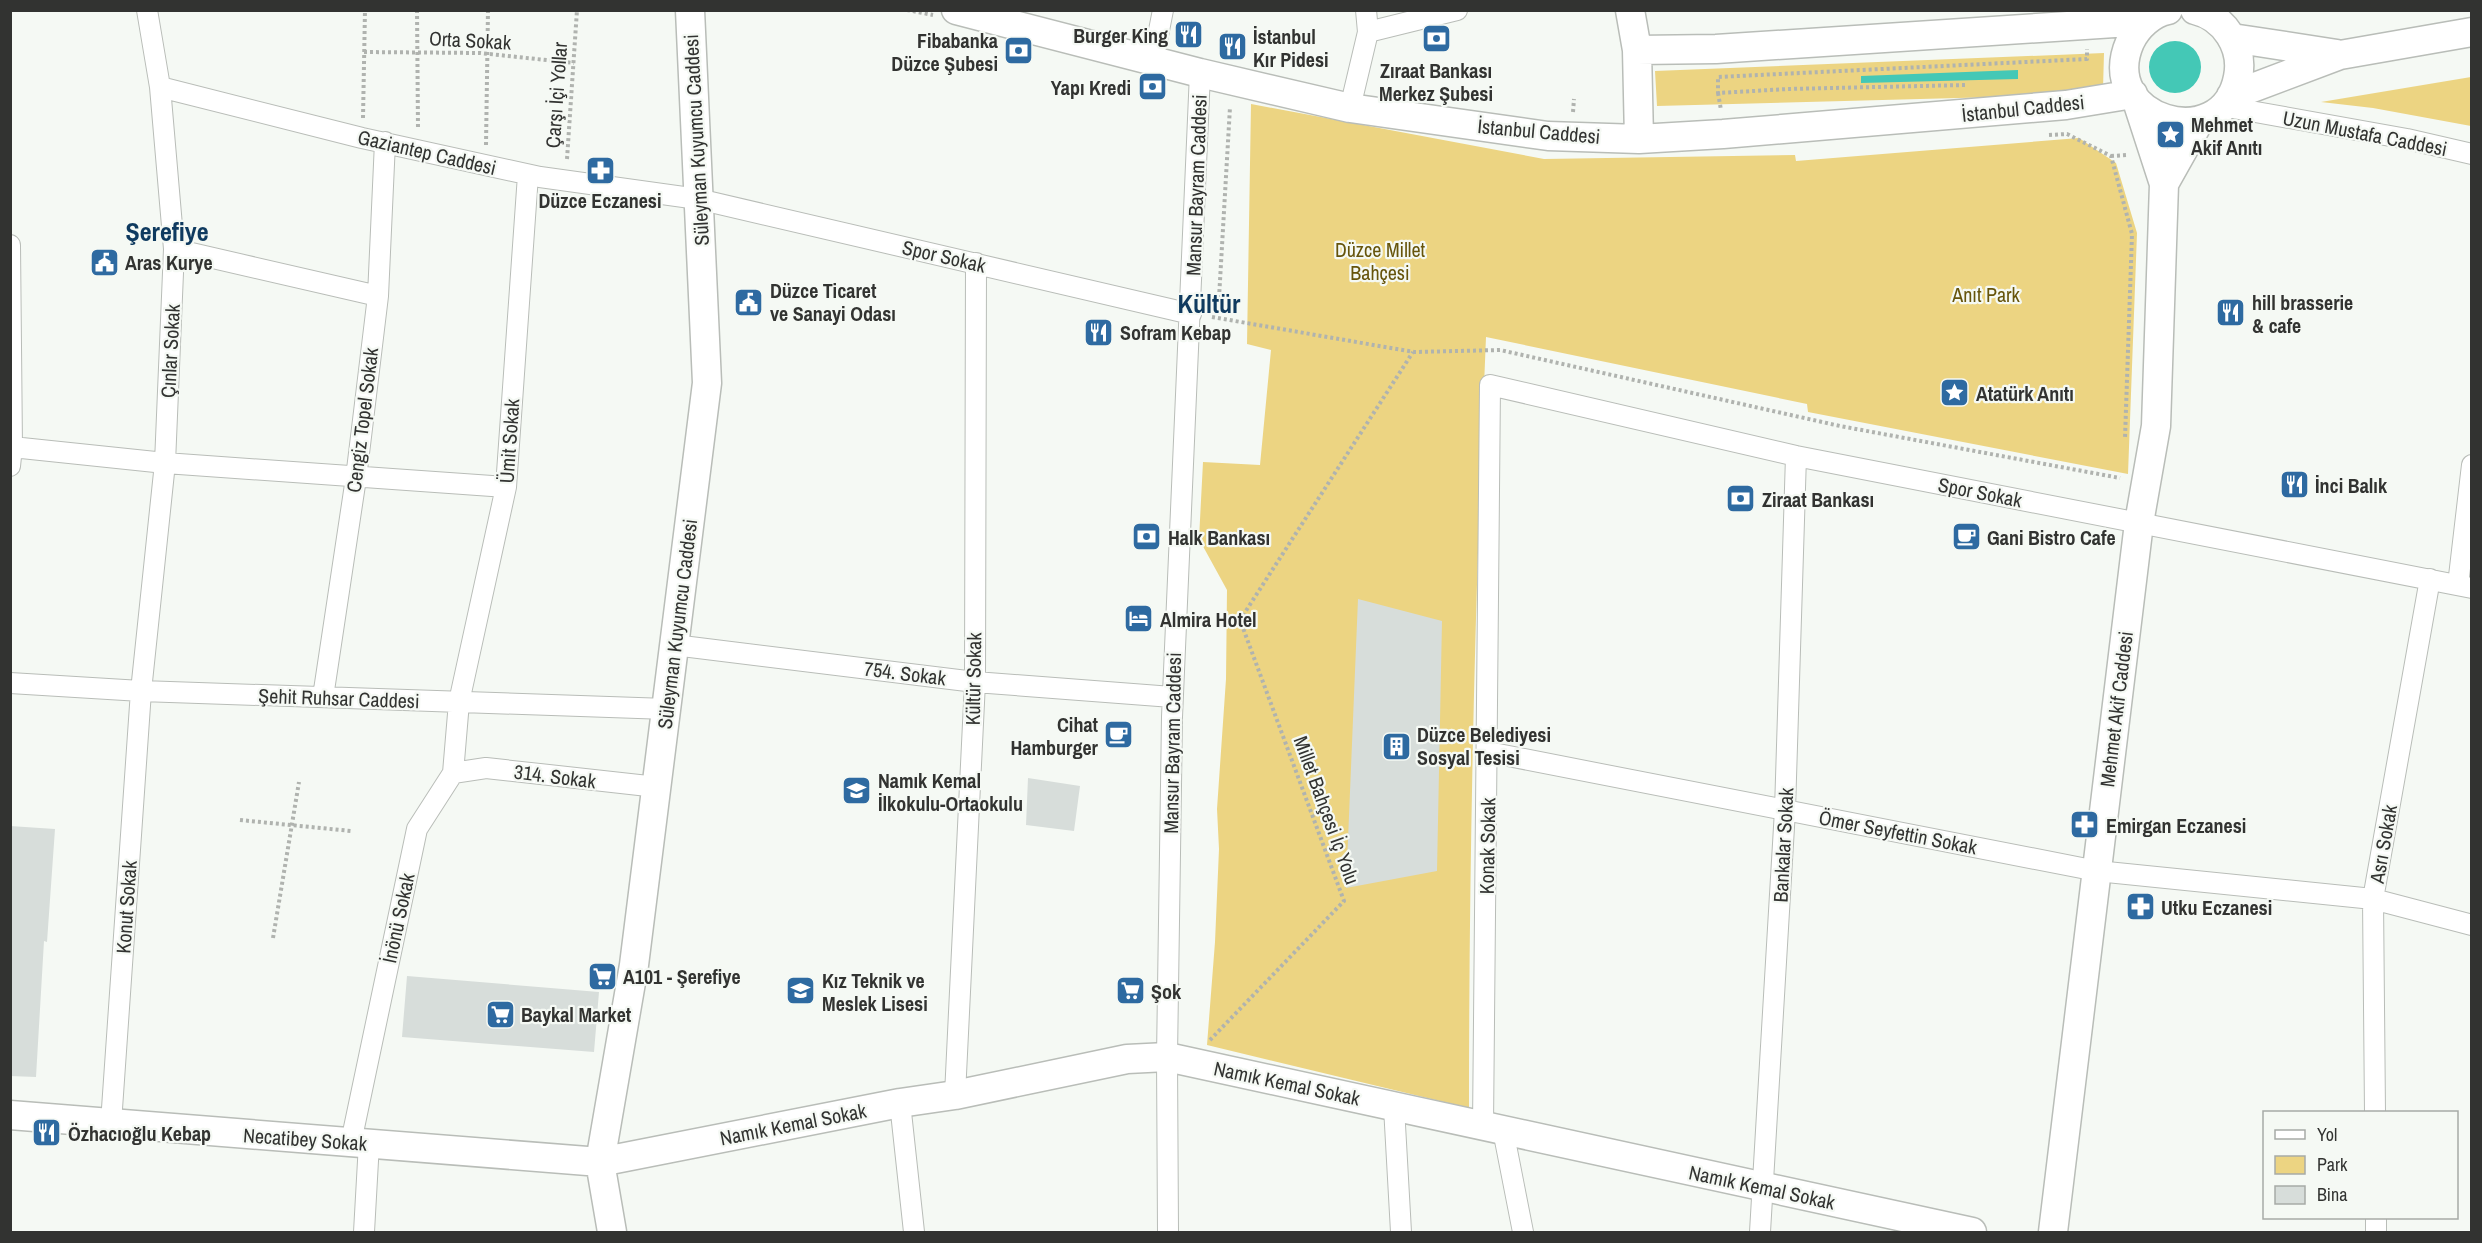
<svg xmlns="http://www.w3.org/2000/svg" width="2482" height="1243" font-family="'Archivo Narrow',sans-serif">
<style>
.green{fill:#ecd482}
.water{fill:#44c8b6}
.building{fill:#d7ddda}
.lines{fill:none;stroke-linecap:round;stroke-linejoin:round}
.street-casing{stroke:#b9bdb8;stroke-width:22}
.secondary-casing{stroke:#b9bdb8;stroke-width:31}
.path{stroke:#b0b3af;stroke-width:4;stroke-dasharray:3 3;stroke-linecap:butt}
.street{stroke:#fff;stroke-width:20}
.secondary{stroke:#fff;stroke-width:28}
.labels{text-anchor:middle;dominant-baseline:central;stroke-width:4.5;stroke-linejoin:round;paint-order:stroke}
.poi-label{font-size:20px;font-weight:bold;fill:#323331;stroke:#f5f9f4;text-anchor:start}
.street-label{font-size:20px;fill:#323331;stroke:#f5f9f4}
.park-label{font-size:20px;fill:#66540b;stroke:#f5f9f4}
.district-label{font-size:26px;font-weight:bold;fill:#0f3a5f;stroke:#f5f9f4}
</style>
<rect width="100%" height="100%" fill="#f5f9f4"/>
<path class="green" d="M2104 53 2103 89 2036 96 1657 106 1655 71Z
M2471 77V126L2373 108 2321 102Z
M1251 104 1544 159 1795 155 1796 161 2079 138 2116 163 2137 233 2128 474 1808 412 1807 404 1486 337C1475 594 1469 851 1469 1108L1207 1045 1215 942 1219 849 1217 809 1226 679 1227 590 1199 539 1203 462 1260 465 1271 350 1247 344Z"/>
<path class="water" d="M2149 67a26 26 0 1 1 52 0a26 26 0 1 1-52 0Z
M2018 70V79L1861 83V76Z"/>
<path class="building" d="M1358 599 1442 621 1437 871 1346 888Z
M1028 778 1080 786 1074 831 1026 825Z
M10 826 55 829 47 942 44 941 36 1077 10 1076Z
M407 976 599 992 594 1052 402 1037Z"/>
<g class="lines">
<defs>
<path id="street" d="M1368 32 1457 10
M1153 61 1163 10
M160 87 362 138 540 177 698 199 1191 314
M2222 106 2407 139 2472 154
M1350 108 1368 32 1366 10
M10 245 12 447 10 466
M174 249 378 296
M12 447 165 463 506 487
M2458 585 2472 465
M674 645 975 682 1172 697
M10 683 141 691 667 709
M323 697 356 478 378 296 385 142
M1488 752 2097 871 2373 899 2472 925
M453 773 486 768 657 787
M955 1095 975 682 976 263
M900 1103 914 1232
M1394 1107 1401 1232
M2375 1112 2373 899 2430 579
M111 1123 141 691 165 463 174 249 160 87 147 10
M1483 1127 1490 385 1796 456 2472 588
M1503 1130 1523 1232
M351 1142 417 829 453 773 459 702 506 487 528 175
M2376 1218V1232
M364 1232 369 1143
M1168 1232 1167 1057 1172 717 1200 73
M1760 1232 1785 810 1796 456"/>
<path id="secondary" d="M956 10 1200 73 1350 108 1548 136 1639 139 1723 134 2066 105 2133 94
M1630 10 1637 50 1639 139
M2168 10C2152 13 2137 27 2130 42 2096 120 2223 157 2238 77 2244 48 2225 17 2195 10
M2232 38 2337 54
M1637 50 1716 49 2145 21
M2231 96 2340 55 2472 32
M2164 184 2200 120
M10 1115 600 1162 900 1103 955 1095 1127 1059 1167 1057 1972 1232
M612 1232 600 1162 634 965 707 383 690 10
M2053 1232 2139 523 2156 426 2164 184 2137 101"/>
</defs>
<use href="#street" class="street-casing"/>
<use href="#secondary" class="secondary-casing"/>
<path class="path" d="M417 10 418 128
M907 10 933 15
M364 52 480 53 574 63
M1965 85 1788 89 1718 93V77L2087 59V49
M1718 93 1721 110
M1573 112 1574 99
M363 118 365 10
M2049 135 2067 134 2111 156 2132 234 2125 438
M486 145 488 10
M2111 156 2128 155
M567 159 577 10
M1219 298 1230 107
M1212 317 1414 352 1500 350 1840 426 2120 478
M240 820 351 831
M273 938 299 782
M1210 1040 1344 901 1240 620 1413 352"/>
<use href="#street" class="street"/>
<use href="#secondary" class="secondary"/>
</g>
<defs>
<symbol id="restaurant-square" viewBox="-11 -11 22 22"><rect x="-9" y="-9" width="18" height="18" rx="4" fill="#2e6aa1" stroke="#f5f9f4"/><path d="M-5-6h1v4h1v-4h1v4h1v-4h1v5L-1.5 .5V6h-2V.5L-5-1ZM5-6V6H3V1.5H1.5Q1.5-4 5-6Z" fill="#fff"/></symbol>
<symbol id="bank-square" viewBox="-11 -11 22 22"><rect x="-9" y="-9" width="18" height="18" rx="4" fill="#2e6aa1" stroke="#f5f9f4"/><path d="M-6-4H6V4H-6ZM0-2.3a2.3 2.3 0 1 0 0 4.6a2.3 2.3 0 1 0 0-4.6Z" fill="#fff"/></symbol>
<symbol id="sight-square" viewBox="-11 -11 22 22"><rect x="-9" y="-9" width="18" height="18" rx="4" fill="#2e6aa1" stroke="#f5f9f4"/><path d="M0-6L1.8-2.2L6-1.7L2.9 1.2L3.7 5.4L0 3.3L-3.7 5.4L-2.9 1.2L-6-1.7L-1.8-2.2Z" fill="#fff"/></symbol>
<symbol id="pharmacy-square" viewBox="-11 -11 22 22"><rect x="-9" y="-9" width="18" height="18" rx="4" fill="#2e6aa1" stroke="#f5f9f4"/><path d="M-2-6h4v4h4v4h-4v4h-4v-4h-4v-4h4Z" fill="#fff"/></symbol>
<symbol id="civic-square" viewBox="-11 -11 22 22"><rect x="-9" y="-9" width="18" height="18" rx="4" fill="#2e6aa1" stroke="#f5f9f4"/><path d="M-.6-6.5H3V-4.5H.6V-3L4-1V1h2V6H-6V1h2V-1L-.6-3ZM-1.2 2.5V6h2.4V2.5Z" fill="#fff"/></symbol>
<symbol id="cafe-square" viewBox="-11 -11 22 22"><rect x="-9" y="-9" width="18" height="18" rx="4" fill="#2e6aa1" stroke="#f5f9f4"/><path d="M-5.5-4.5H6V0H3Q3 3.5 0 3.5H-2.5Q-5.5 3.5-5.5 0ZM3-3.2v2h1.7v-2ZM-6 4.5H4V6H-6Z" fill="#fff"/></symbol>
<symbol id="hotel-square" viewBox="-11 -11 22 22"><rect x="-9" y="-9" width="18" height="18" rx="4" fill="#2e6aa1" stroke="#f5f9f4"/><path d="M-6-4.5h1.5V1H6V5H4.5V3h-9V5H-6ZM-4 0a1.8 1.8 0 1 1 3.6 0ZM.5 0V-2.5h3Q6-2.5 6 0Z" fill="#fff"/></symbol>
<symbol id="building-square" viewBox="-11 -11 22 22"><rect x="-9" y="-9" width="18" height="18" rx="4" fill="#2e6aa1" stroke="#f5f9f4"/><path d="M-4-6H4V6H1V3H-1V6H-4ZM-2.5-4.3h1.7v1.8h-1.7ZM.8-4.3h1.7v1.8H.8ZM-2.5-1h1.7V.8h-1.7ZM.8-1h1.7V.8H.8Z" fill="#fff"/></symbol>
<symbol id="school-square" viewBox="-11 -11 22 22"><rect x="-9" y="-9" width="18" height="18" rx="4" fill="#2e6aa1" stroke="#f5f9f4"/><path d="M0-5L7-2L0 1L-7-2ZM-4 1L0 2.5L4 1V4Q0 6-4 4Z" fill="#fff"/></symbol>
<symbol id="supermarket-square" viewBox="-11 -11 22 22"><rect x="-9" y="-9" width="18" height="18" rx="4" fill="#2e6aa1" stroke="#f5f9f4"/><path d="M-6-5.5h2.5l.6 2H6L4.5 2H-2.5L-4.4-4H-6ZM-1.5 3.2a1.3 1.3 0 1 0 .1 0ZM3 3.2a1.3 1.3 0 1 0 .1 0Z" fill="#fff"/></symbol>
</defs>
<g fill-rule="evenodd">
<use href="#restaurant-square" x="1172" y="18" width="33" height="33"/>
<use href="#bank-square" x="1420" y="22" width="33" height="33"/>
<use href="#restaurant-square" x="1216" y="30" width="33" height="33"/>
<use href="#bank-square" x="1002" y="34" width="33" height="33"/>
<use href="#bank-square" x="1136" y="70" width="33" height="33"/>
<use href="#sight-square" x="2154" y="118" width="33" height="33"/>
<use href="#pharmacy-square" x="584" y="154" width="33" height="33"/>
<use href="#civic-square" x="88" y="246" width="33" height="33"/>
<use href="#civic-square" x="732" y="286" width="33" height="33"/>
<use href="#restaurant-square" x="2214" y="296" width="33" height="33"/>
<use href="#restaurant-square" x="1082" y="316" width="33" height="33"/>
<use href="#sight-square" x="1938" y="376" width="33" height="33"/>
<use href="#restaurant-square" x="2278" y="468" width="33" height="33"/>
<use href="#bank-square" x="1724" y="482" width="33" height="33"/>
<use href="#bank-square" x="1130" y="520" width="33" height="33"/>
<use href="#cafe-square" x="1950" y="520" width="33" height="33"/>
<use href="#hotel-square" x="1122" y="602" width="33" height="33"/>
<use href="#cafe-square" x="1102" y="718" width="33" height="33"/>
<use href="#building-square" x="1380" y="730" width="33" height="33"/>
<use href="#school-square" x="840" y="774" width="33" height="33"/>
<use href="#pharmacy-square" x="2068" y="808" width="33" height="33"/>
<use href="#pharmacy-square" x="2124" y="890" width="33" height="33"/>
<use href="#supermarket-square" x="586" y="960" width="33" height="33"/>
<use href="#school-square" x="784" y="974" width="33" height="33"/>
<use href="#supermarket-square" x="1114" y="974" width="33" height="33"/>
<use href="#supermarket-square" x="484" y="998" width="33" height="33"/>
<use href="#restaurant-square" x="30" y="1116" width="33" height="33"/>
</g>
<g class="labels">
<g class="poi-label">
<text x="1168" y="35" text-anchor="end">Burger King</text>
<text x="1253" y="36">İstanbul<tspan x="1253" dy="23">Kır Pidesi</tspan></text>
<text x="998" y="40" text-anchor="end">Fibabanka<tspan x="998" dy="23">Düzce Şubesi</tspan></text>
<text x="1436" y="70" text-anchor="middle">Zıraat Bankası<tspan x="1436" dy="23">Merkez Şubesi</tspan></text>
<text x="1131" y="87" text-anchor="end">Yapı Kredi</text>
<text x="2191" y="124">Mehmet<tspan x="2191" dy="23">Akif Anıtı</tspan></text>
<text x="600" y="200" text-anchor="middle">Düzce Eczanesi</text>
<text x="125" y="262">Aras Kurye</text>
<text x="770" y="290">Düzce Ticaret<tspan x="770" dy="23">ve Sanayi Odası</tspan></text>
<text x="2252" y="302">hill brasserie<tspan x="2252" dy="23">&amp; cafe</tspan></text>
<text x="1120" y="332">Sofram Kebap</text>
<text x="1976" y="393">Atatürk Anıtı</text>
<text x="2315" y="485">İnci Balık</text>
<text x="1762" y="499">Ziraat Bankası</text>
<text x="1168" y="537">Halk Bankası</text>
<text x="1987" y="537">Gani Bistro Cafe</text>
<text x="1160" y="619">Almira Hotel</text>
<text x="1098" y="724" text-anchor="end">Cihat<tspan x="1098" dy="23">Hamburger</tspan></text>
<text x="1417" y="734">Düzce Belediyesi<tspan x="1417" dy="23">Sosyal Tesisi</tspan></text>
<text x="878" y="780">Namık Kemal<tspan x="878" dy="23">İlkokulu-Ortaokulu</tspan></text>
<text x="2106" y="825">Emirgan Eczanesi</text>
<text x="2161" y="907">Utku Eczanesi</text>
<text x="623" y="976">A101 - Şerefiye</text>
<text x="822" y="980">Kız Teknik ve<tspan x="822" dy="23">Meslek Lisesi</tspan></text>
<text x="1151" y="991">Şok</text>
<text x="521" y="1014">Baykal Market</text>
<text x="68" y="1133">Özhacıoğlu Kebap</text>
</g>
<g class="street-label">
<text transform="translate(470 40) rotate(3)">Orta Sokak</text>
<text transform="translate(556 95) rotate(-86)">Çarşı İçi Yollar</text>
<text transform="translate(2023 108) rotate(-6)">İstanbul Caddesi</text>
<text transform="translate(1539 131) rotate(5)">İstanbul Caddesi</text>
<text transform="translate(2365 133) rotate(11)">Uzun Mustafa Caddesi</text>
<text transform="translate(696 140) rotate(-93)">Süleyman Kuyumcu Caddesi</text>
<text transform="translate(427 152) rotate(13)">Gaziantep Caddesi</text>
<text transform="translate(1196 185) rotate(-88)">Mansur Bayram Caddesi</text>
<text transform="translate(944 256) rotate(13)">Spor Sokak</text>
<text transform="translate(170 351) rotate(-87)">Çınlar Sokak</text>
<text transform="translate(362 420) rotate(-83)">Cengiz Topel Sokak</text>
<text transform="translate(509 441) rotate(-86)">Ümit Sokak</text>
<text transform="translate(1980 492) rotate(11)">Spor Sokak</text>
<text transform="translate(677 624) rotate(-83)">Süleyman Kuyumcu Caddesi</text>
<text transform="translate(905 673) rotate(7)">754. Sokak</text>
<text transform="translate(973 679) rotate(-89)">Kültür Sokak</text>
<text transform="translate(339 698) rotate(2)">Şehit Ruhsar Caddesi</text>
<text transform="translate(2116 709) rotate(-83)">Mehmet Akif Caddesi</text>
<text transform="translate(1172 743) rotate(-89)">Mansur Bayram Caddesi</text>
<text transform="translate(555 776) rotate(7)">314. Sokak</text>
<text transform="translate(1327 810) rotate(70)">Millet Bahçesi İç Yolu</text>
<text transform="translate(1898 832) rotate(11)">Ömer Seyfettin Sokak</text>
<text transform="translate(2383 844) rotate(-80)">Asrı Sokak</text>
<text transform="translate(1783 845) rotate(-87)">Bankalar Sokak</text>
<text transform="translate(1487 846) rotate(-89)">Konak Sokak</text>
<text transform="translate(126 907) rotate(-86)">Konut Sokak</text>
<text transform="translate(398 918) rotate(-78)">İnönü Sokak</text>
<text transform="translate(1287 1083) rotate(12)">Namık Kemal Sokak</text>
<text transform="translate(793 1124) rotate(-11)">Namık Kemal Sokak</text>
<text transform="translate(305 1139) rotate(4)">Necatibey Sokak</text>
<text transform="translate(1762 1187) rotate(12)">Namık Kemal Sokak</text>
</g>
<g class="park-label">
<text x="1380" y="249">Düzce Millet<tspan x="1380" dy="23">Bahçesi</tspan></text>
<text x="1986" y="294">Anıt Park</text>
</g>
<g class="district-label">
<text x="167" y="231">Şerefiye</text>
<text x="1209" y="303">Kültür</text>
</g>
</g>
<rect width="2482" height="1243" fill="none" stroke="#323331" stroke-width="24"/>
<rect x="2263" y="1111" width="195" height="108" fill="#f5f9f4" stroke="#a7aaa6" stroke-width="1.5"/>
<rect x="2275" y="1130" width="30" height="9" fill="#ffffff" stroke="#a7aaa6" stroke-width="1.5"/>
<text x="2317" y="1141" font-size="18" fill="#323331">Yol</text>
<rect x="2275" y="1156" width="30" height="18" fill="#ecd482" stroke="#a7aaa6" stroke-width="1.5"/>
<text x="2317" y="1171" font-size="18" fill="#323331">Park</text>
<rect x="2275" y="1186" width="30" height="18" fill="#d7ddda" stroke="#a7aaa6" stroke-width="1.5"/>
<text x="2317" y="1201" font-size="18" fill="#323331">Bina</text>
</svg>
